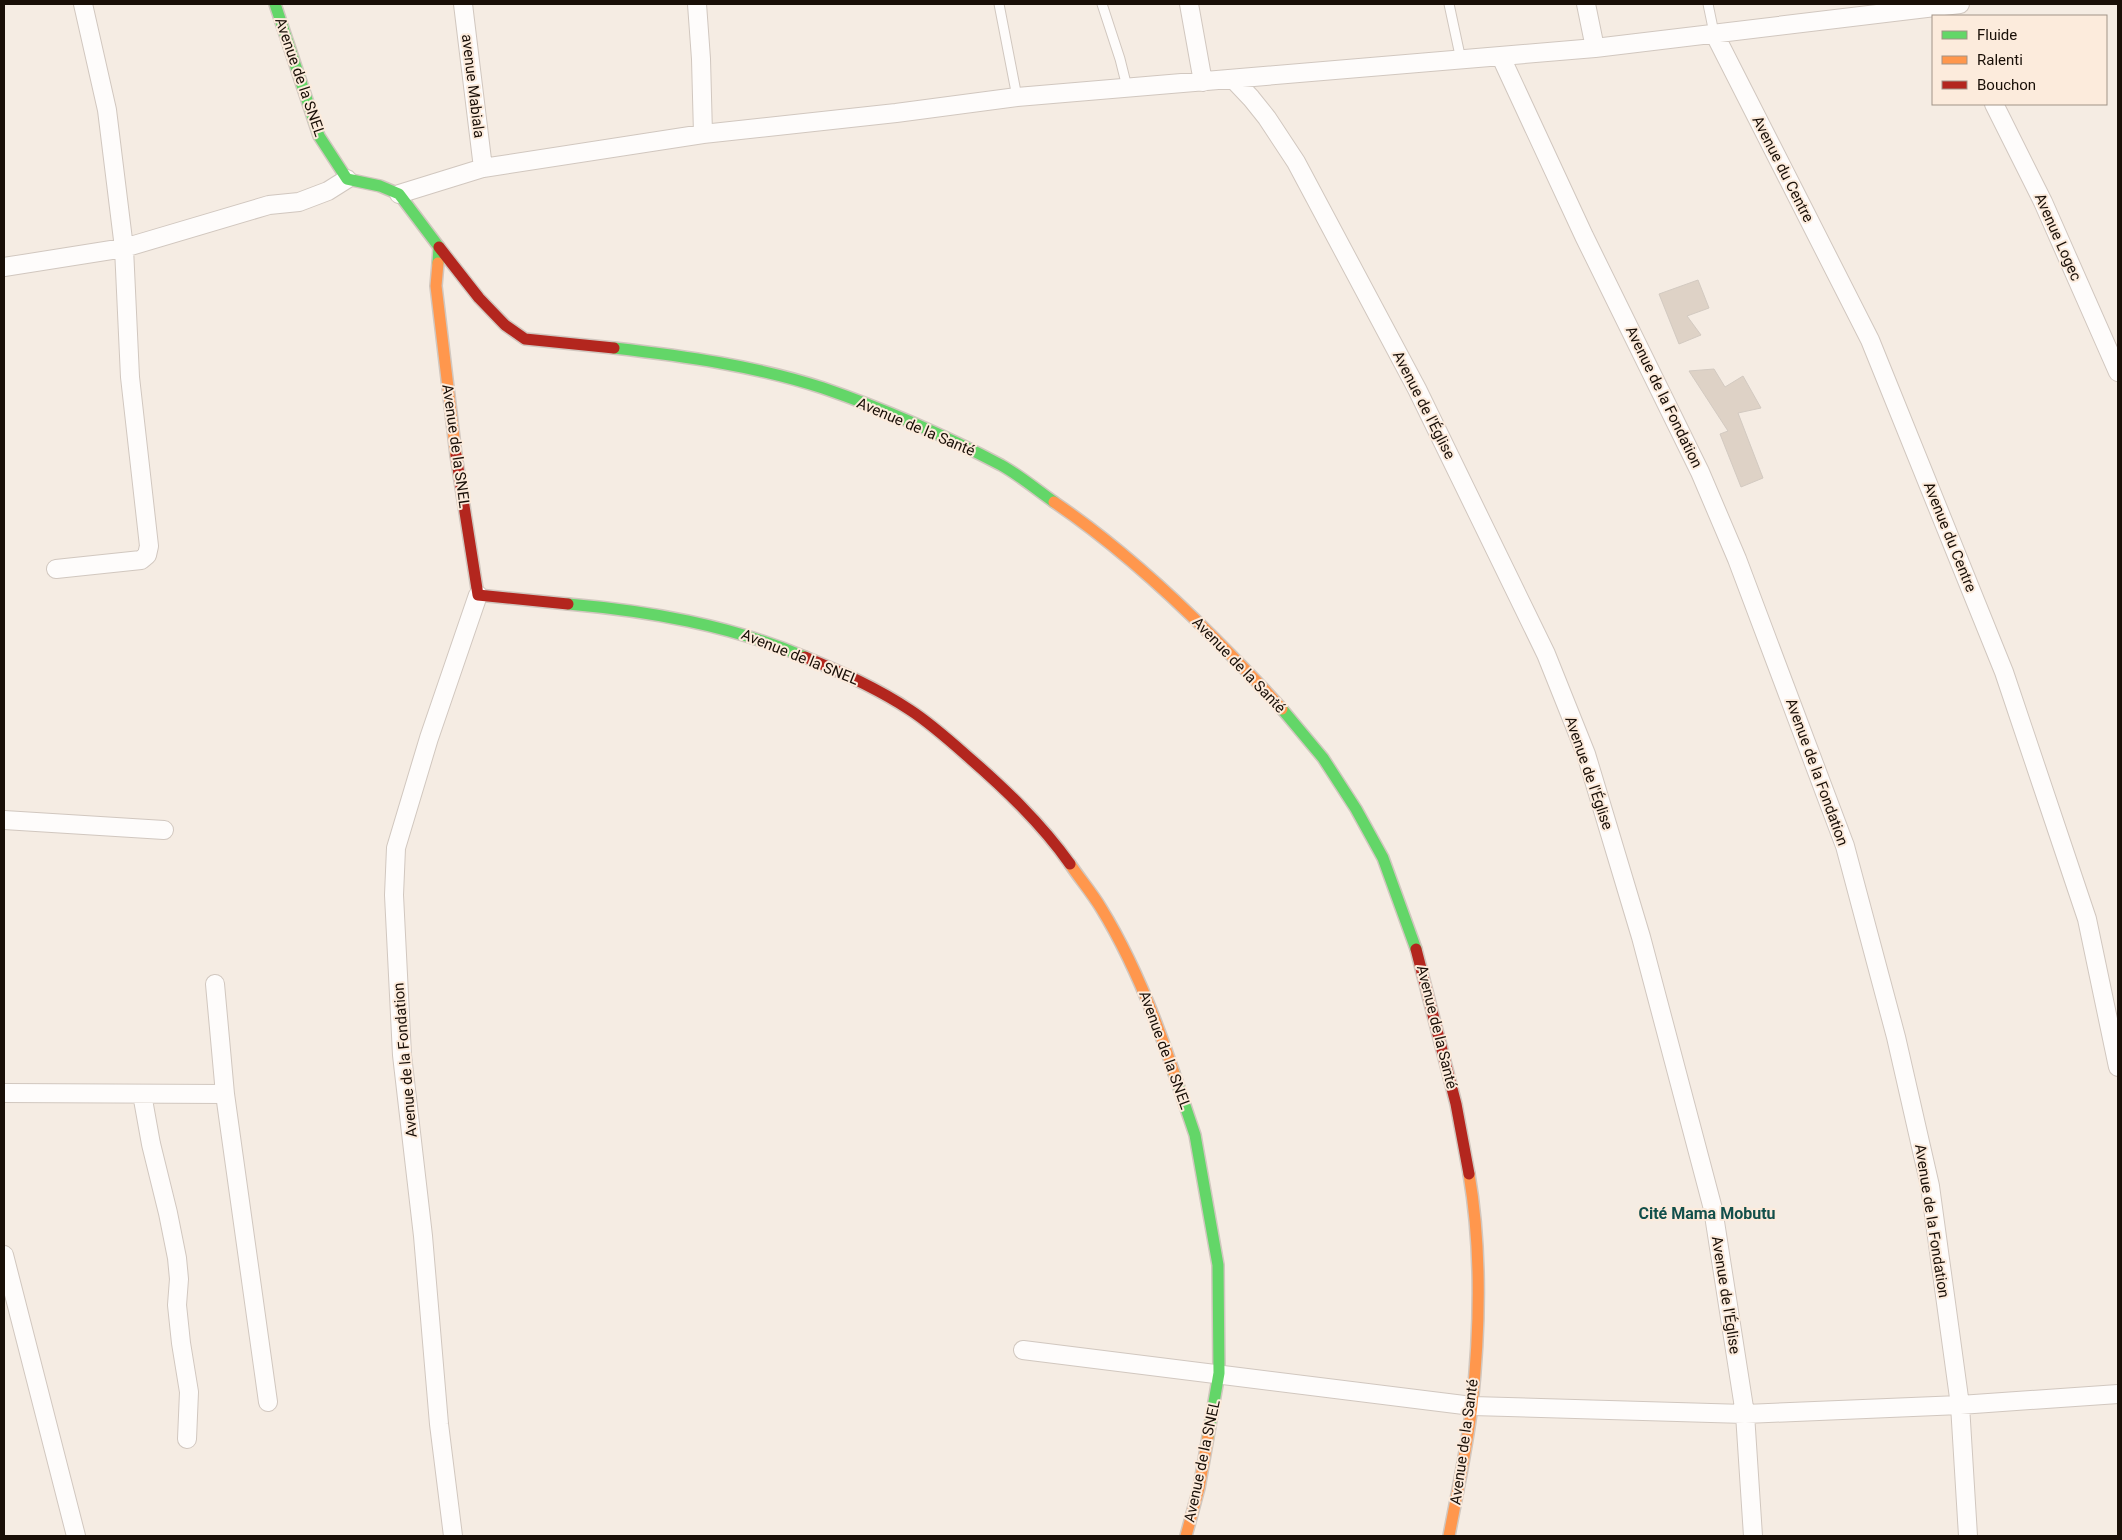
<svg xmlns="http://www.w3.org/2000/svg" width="2122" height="1540" font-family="Roboto,sans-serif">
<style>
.building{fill:#ded2c6;stroke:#d3cac1}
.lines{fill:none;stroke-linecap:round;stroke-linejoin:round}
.lane-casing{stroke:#d1c7bf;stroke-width:11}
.street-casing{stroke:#d1c7bf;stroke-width:20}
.fast-casing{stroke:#d1c7bf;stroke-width:14}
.slow-casing{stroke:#d1c7bf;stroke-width:14}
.jam-casing{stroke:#d1c7bf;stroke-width:14}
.lane{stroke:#fefcfb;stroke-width:9}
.street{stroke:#fefcfb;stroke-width:18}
.fast{stroke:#63d668;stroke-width:11}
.slow{stroke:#ff974d;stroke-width:11}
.jam{stroke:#b3261e;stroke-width:11}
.labels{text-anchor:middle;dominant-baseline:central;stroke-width:4;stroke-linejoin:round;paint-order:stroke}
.street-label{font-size:15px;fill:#190f07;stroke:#fcebdc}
.neighbourhood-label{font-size:16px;font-weight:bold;fill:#124f4b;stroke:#fcebdc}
</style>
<rect width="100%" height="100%" fill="#f5ece3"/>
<path class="building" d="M1698 280 1709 308 1687 316 1701 335 1679 344 1659 294Z
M1714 369 1725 387 1743 376 1761 408 1738 413 1763 478 1741 487 1720 434 1728 431 1689 371Z"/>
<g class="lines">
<defs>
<path id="lane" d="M999 4 1017 97
M1102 4 1120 59 1127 87
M1449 4 1461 60
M1708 4 1714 33"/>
<path id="street" d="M463 4 483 168
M697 4 701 59 703 134
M1189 4 1203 82
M1586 4 1595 48
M1714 33 1870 340 2004 672 2087 919 2118 1067
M1501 57 1584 236 1700 472 1737 559 1845 846 1896 1037 1930 1186 1960 1405 1968 1536
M1233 79 1251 98 1267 118 1296 162 1417 389 1546 654 1586 754 1641 937 1713 1209 1745 1414 1753 1536
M1994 104 2043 202 2118 372
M399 194 483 168 703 134 896 113 1017 97 1595 48 1960 4
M4 267 124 248 269 205 299 202 328 191 347 179
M56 569 141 560 147 555 149 546 130 377 124 248 107 110 83 4
M4 820 164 830
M215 984 225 1094 268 1402
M4 1093 225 1094
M142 1094 151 1144 168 1213 177 1258 179 1279 177 1305 181 1343 189 1392 187 1439
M4 1255 76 1536
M1023 1350 1472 1406 1745 1414 1960 1405 2118 1394
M453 1536 439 1424 423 1236 402 1055 394 895 396 848 429 738 478 595"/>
<path id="fast" d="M275 4 319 136 347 179 380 186 399 194 439 247 438 263
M614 348C684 356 756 366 823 388 884 409 944 435 1001 465 1019 475 1037 490 1054 502
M568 604C649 611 729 625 805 657
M1282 709 1323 758 1356 809 1383 858 1416 949
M1174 1073 1195 1135 1218 1265 1219 1373 1208 1437"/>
<path id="slow" d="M438 263 436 286 456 455
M1054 502C1113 542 1163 587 1213 637 1237 661 1260 684 1282 709
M1070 864C1080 879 1092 893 1101 908 1133 960 1155 1016 1174 1073
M1186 1536 1199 1488 1208 1437
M1449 1536C1457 1493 1467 1449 1472 1405 1480 1329 1482 1250 1469 1174"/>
<path id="jam" d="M439 247 479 298 505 325 525 339 614 348
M456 455 478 595 568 604
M805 657C841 672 877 688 910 710 930 723 948 739 966 755 1004 788 1041 823 1070 864
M1416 949 1456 1104 1469 1174"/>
</defs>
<use href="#lane" class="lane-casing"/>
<use href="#street" class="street-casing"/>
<use href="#fast" class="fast-casing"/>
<use href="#slow" class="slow-casing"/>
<use href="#jam" class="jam-casing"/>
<use href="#lane" class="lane"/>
<use href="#street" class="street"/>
<use href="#fast" class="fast"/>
<use href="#slow" class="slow"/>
<use href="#jam" class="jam"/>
</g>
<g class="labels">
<g class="street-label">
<text transform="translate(300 77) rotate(71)">Avenue de la SNEL</text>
<text transform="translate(473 86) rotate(83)">avenue Mabiala</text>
<text transform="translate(1783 169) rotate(63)">Avenue du Centre</text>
<text transform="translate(2058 237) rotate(66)">Avenue Logec</text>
<text transform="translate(1664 397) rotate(64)">Avenue de la Fondation</text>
<text transform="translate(1424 405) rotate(63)">Avenue de l'Église</text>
<text transform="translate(916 427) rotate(23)">Avenue de la Santé</text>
<text transform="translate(456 446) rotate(82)">Avenue de la SNEL</text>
<text transform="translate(1950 537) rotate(68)">Avenue du Centre</text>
<text transform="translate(800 657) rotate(22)">Avenue de la SNEL</text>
<text transform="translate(1239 665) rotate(46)">Avenue de la Santé</text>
<text transform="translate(1817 772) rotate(70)">Avenue de la Fondation</text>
<text transform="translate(1589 773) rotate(71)">Avenue de l'Église</text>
<text transform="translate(1437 1027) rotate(76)">Avenue de la Santé</text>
<text transform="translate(1165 1050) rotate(70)">Avenue de la SNEL</text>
<text transform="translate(405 1060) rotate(-95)">Avenue de la Fondation</text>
<text transform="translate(1932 1221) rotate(81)">Avenue de la Fondation</text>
<text transform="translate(1726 1295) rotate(81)">Avenue de l'Église</text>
<text transform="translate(1464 1442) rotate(-82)">Avenue de la Santé</text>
<text transform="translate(1202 1461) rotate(-78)">Avenue de la SNEL</text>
</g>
<g class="neighbourhood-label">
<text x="1707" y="1213">Cité Mama Mobutu</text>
</g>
</g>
<rect width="2122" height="1540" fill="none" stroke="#190f07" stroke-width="10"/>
<rect x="1932" y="15" width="175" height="90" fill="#fcebdc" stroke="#a19387"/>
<rect x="1942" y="31" width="25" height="8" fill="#63d668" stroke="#a19387"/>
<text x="1977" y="40" font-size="15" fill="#190f07">Fluide</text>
<rect x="1942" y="56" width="25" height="8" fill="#ff974d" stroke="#a19387"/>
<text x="1977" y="65" font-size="15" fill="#190f07">Ralenti</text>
<rect x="1942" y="81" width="25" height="8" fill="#b3261e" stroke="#a19387"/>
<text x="1977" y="90" font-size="15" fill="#190f07">Bouchon</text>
</svg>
